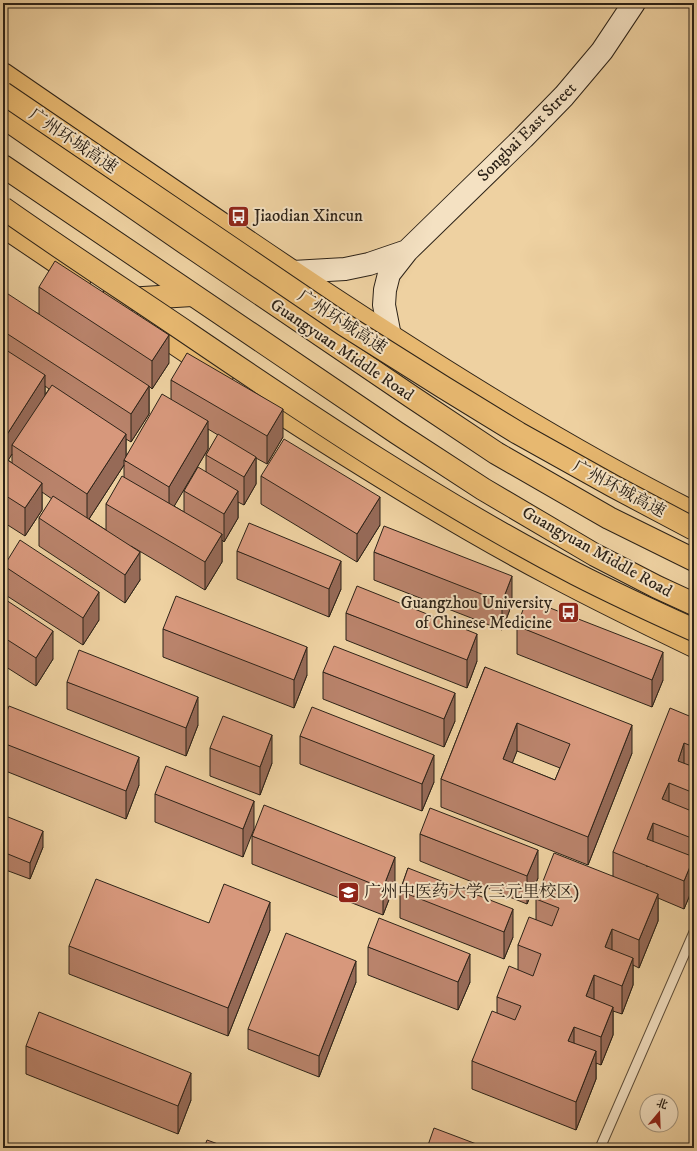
<svg xmlns="http://www.w3.org/2000/svg" width="697" height="1151" font-family="'IM FELL DW Pica','Noto Serif SC',serif">
<style>
.lines{fill:none;stroke-linecap:round;stroke-linejoin:round}
.lane-casing{stroke:#5d4e3a;stroke-width:11}
.secondary-casing{stroke:#2d2318;stroke-width:24}
.primary-casing{stroke:#2d2318;stroke-width:24}
.highway-casing{stroke:#2d2318;stroke-width:24}
.lane{stroke:#f4e1c2;stroke-width:9}
.secondary{stroke:#f4e1c2;stroke-width:22}
.primary{stroke:#e7b870;stroke-width:22}
.highway{stroke:#e7b870;stroke-width:22}
.highway-bridge-casing{stroke:#2d2318;stroke-width:24;stroke-linecap:butt}
.highway-bridge{stroke:#e7b870;stroke-width:22}
.wall{fill:#b9836b;stroke:#2d2318;fill-rule:evenodd}
.shaded-wall{fill:#966a57;stroke:#2d2318}
.building{fill:#d7987c;stroke:#2d2318;fill-rule:evenodd}
.labels{text-anchor:middle;dominant-baseline:central;stroke-width:4;stroke-linejoin:round;paint-order:stroke}
.street-label{font-size:17px;fill:#2d2318;stroke:#f4e1c2}
.poi-label{font-size:17px;fill:#2d2318;stroke:#f4e1c2;text-anchor:start}
</style>
<rect width="100%" height="100%" fill="#eed1a1"/>
<filter id="stains"><feTurbulence type="fractalNoise" baseFrequency=".005" numOctaves="4"/><feColorMatrix values="0 0 0 0 .2 0 0 0 0 .09 0 0 0 0 .02 0 0 0 .5 -.17"/></filter>
<radialGradient id="worn" r=".72"><stop offset=".6" stop-color="#630" stop-opacity="0"/><stop offset="1" stop-color="#630" stop-opacity=".3"/></radialGradient>
<g class="lines">
<defs>
<path id="lane" d="M600 1148 694 932"/>
<path id="secondary" d="M293 272 345 269 369 264 407 251
M390 336 384 305 385 290 389 274 407 251 523 138 564 96 602 51 634 3"/>
<path id="primary" d="M3 74C109 147 215 220 323 292 443 371 565 448 694 513
M3 226 80 278
M111 300 192 295
M144 323 222 375
M259 399C354 461 450 521 550 574 597 599 646 623 694 646"/>
<path id="highway" d="M3 117 191 247 412 397 496 453 609 518 694 560
M3 166 397 433 483 489 595 555 657 587 694 604"/>
</defs>
<use href="#lane" class="lane-casing"/>
<use href="#secondary" class="secondary-casing"/>
<use href="#primary" class="primary-casing"/>
<use href="#highway" class="highway-casing"/>
<use href="#lane" class="lane"/>
<use href="#secondary" class="secondary"/>
<use href="#primary" class="primary"/>
<use href="#highway" class="highway"/>
<defs>
<path id="highway-bridge" d="M3 93 343 324 443 387 518 433 613 486 694 529
M3 208C64 251 127 292 189 334 314 419 441 504 576 574 615 594 654 612 694 630"/>
</defs>
<use href="#highway-bridge" class="highway-bridge-casing"/>
<use href="#highway-bridge" class="highway-bridge"/>
</g>
<path class="wall" d="M39 287 169 363 152 389 149 386V414L131 442 126 439V456L171 399V380L283 437 267 464 256 458V484L244 505 238 502V518L224 542 222 540V562L205 590 131 546 140 580 125 603 39 546V518L52 499 42 492V510L25 536 3 522V295L39 314ZM45 386 49 389 45 395ZM208 429 218 435 206 455V472L184 491V512L174 506 208 449ZM12 454V463L8 460ZM124 465V477L106 504V530L89 519Z
M261 476 380 525 357 562 261 504Z
M237 551 341 589 329 617 237 579Z
M374 552 512 604 502 630 374 580Z
M4 566 99 620 83 645 4 594Z
M3 598 53 659 36 686 3 665Z
M346 613 477 661 467 688 346 640Z
M517 626 663 680 652 707 517 654Z
M163 629 307 675 294 708 163 657Z
M485 667 632 753 588 865 441 807V779ZM517 751 560 768 555 780 512 763Z
M323 672 455 721 444 747 323 699Z
M67 682 198 725 186 756 67 709Z
M694 718V885L684 909 658 898V921L639 968 633 965V985L622 1014 613 1011V1035L601 1065 596 1063V1079L576 1130 472 1089V1061L497 1013V997L518 970V945L536 920V899L613 876V852Z
M3 722 139 785 126 819 3 770Z
M300 736 434 782 422 811 300 764Z
M210 748 272 763 260 795 210 776Z
M155 794 254 801 243 857 155 822Z
M3 815 43 847 30 879 3 869Z
M420 834 538 878 527 904 420 861Z
M252 836 395 884 383 915 252 864Z
M408 868 513 937 504 959 400 918V891Z
M209 923 270 930 228 1036 69 974V946Z
M368 947 470 982 458 1010 368 975Z
M356 982 319 1077 248 1049V1029Z
M26 1046 191 1100 178 1134 26 1074Z"/>
<path class="shaded-wall" d="M169 335V363L152 389V361Z
M45 375V403L12 445V454L6 464V436Z
M149 386V414L131 442V414Z
M283 409V437L267 464V436Z
M208 421V449L169 515V487Z
M126 434V462L124 460V465L87 522V494Z
M256 457V484L244 505V477Z
M42 483V510L25 536V508Z
M238 491V518L224 542V514Z
M380 497V525L357 562V534Z
M222 534V562L205 590V562Z
M140 552V580L125 603V575Z
M341 561V589L329 617V589Z
M512 576V604L502 630V602Z
M99 592V620L83 645V618Z
M53 631V659L36 686V658Z
M477 634V661L467 688V660Z
M307 647V675L294 708V680Z
M663 652V680L652 707V680Z
M455 693V721L444 747V719Z
M198 697V725L186 756V728Z
M517 723V751L503 787V759Z
M632 725V753L588 865V837Z
M272 735V763L260 795V767Z
M684 743V771L678 761Z
M434 755V782L422 811V784Z
M139 757V785L126 819V791Z
M669 783V811L662 827V799Z
M254 801V829L243 857V829Z
M653 823V851L647 867V839Z
M43 831V847L30 879V863Z
M538 850V878L527 904V876Z
M395 857V884L383 915V888Z
M694 857V885L684 909V881Z
M658 894V921L639 968V940Z
M270 902V930L228 1036V1008Z
M513 909V937L504 959V932Z
M612 929V957L605 947Z
M470 954V982L458 1010V982Z
M633 958V985L622 1014V986Z
M356 961V982L319 1077V1056Z
M594 975V1003L586 996Z
M613 1007V1035L601 1065V1037Z
M574 1027V1054L568 1041Z
M596 1051V1079L576 1130V1102Z
M191 1073V1100L178 1134V1106Z"/>
<path class="building" d="M55 261 169 335 152 361 39 287Z
M5 292 149 386 131 414 3 331V295Z
M3 348 45 375 6 436 3 434Z
M187 353 283 409 267 436 171 380Z
M52 385 126 434 87 494 12 445Z
M162 394 208 421 169 487 124 460Z
M218 434 256 457 244 477 206 455Z
M284 439 380 497 357 534 261 476Z
M3 457 42 483 25 508 3 494Z
M198 467 238 491 224 514 184 491Z
M122 476 222 534 205 562 106 504Z
M53 496 140 552 125 575 39 518Z
M249 523 341 561 329 589 237 551Z
M384 526 512 576 502 602 374 552Z
M20 540 99 592 83 618 4 566Z
M357 586 477 634 467 660 346 613Z
M176 596 307 647 294 680 163 629Z
M3 598 53 631 36 658 3 637Z
M527 599 663 652 652 680 517 626Z
M334 646 455 693 444 719 323 672Z
M79 650 198 697 186 728 67 682Z
M485 667 632 725 588 837 441 779ZM517 723 570 744 555 780 503 759Z
M9 706 139 757 126 791 3 743V722Z
M312 707 434 755 422 784 300 736Z
M670 708 694 718V747L684 743 678 761 694 767V793L669 783 662 799 694 812V839L653 823 647 839 694 857 684 881 613 852Z
M223 716 272 735 260 767 210 748Z
M166 766 254 801 243 829 155 794Z
M264 805 395 857 383 888 252 836Z
M430 808 538 850 527 876 420 834Z
M3 815 43 831 30 863 3 852Z
M554 853 658 894 639 940 612 929 605 947 633 958 622 986 594 975 586 996 613 1007 601 1037 574 1027 568 1041 596 1051 576 1102 472 1061 492 1011 515 1020 521 1006 497 997 509 966 533 976 541 954 518 945 529 917 552 926 559 908 536 899Z
M408 868 513 909 504 932 400 891Z
M96 879 209 923 224 884 270 902 228 1008 69 946Z
M379 918 470 954 458 982 368 947Z
M286 933 356 961 319 1056 248 1029Z
M39 1012 191 1073 178 1106 26 1046Z
M434 1128 487 1148H427Z
M207 1140 229 1148H204Z"/>
<defs>
<symbol id="bus-square" viewBox="-11 -11 22 22"><rect x="-9" y="-9" width="18" height="18" rx="4" fill="#8f2418" stroke="#f4e1c2"/><path d="M-5-6H5V4H4V6H2V4H-2V6H-4V4H-5ZM-3.5-4V0h7V-4ZM-3.5 1.2v1.5H-2V1.2ZM2 1.2v1.5H3.5V1.2Z" fill="#fff"/></symbol>
<symbol id="university-square" viewBox="-11 -11 22 22"><rect x="-9" y="-9" width="18" height="18" rx="4" fill="#8f2418" stroke="#f4e1c2"/><path d="M0-5L7-2L0 1L-7-2ZM-4 1L0 2.5L4 1V4Q0 6-4 4Z" fill="#fff"/></symbol>
</defs>
<g fill-rule="evenodd">
<use href="#bus-square" x="226" y="204" width="25" height="25"/>
<use href="#bus-square" x="556" y="600" width="25" height="25"/>
<use href="#university-square" x="336" y="880" width="25" height="25"/>
</g>
<g class="labels">
<g class="street-label">
<text transform="translate(527 132) rotate(-45)">Songbai East Street</text>
<text transform="translate(73 141) rotate(34)">广州环城高速</text>
<text transform="translate(342 322) rotate(33)">广州环城高速</text>
<text transform="translate(342 350) rotate(34)">Guangyuan Middle Road</text>
<text transform="translate(619 489) rotate(28)">广州环城高速</text>
<text transform="translate(597 552) rotate(29)">Guangyuan Middle Road</text>
</g>
<g class="poi-label">
<text x="254" y="216">Jiaodian Xincun</text>
<text x="552" y="603" text-anchor="end">Guangzhou University<tspan x="552" dy="20">of Chinese Medicine</tspan></text>
<text x="364" y="892">广州中医药大学(三元里校区)</text>
</g>
</g>
<rect width="697" height="1151" fill="none" stroke="#eed1a1" stroke-width="16"/>
<rect x="4" y="4" width="689" height="1143" fill="none" stroke="#2d2318" stroke-width="2"/>
<rect x="8" y="8" width="681" height="1135" fill="none" stroke="#2d2318"/>
<g transform="translate(659 1113) rotate(19)"><circle r="19" fill="#f4e1c2" stroke="#a4957e"/>
<path d="M0-3L7 15L0 10L-7 15Z" fill="#8f2418"/>
<text y="-6" font-size="11" font-weight="bold" text-anchor="middle" fill="#2d2318">北</text>
</g>
<rect width="100%" height="100%" filter="url(#stains)"/>
<rect width="100%" height="100%" fill="url(#worn)"/>
</svg>
